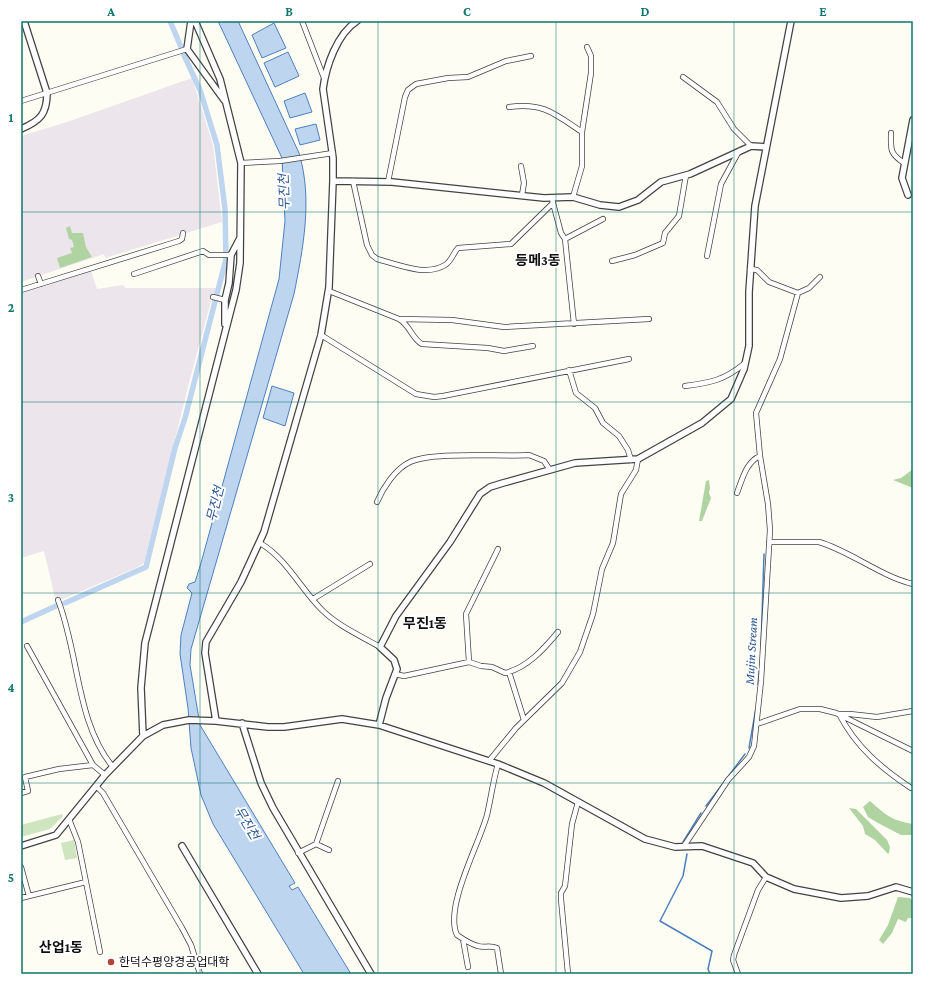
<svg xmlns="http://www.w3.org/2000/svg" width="934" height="995" font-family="'Crimson Pro','Noto Sans KR',serif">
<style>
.industrial{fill:#ede5ec}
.green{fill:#cee5c0}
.forest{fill:#b0d4a1}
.water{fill:#bed5ef;stroke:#4d80be}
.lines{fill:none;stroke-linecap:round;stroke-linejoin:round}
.stream{stroke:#4d80be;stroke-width:1.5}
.canal{stroke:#bed5ef;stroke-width:5.5}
.minor-casing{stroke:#424242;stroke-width:6}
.tertiary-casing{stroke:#424242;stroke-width:8}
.minor{stroke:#fff;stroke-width:4.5}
.tertiary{stroke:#fff;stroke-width:5.5}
.grid{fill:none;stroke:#0f766e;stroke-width:1;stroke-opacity:0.55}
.poi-dot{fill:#b04437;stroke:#fff;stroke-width:1.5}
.labels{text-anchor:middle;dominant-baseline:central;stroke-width:4;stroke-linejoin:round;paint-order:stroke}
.poi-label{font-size:12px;fill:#0f0f0f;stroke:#fff;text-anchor:start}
.water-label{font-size:13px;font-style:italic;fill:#275393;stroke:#fff}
.quarter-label{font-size:14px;font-weight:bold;fill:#0f0f0f;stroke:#fff}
.neatline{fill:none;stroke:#0f766e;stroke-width:1.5}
.grid-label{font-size:13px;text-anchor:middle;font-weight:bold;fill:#0f766e}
</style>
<rect width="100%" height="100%" fill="#fefdf3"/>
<path class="industrial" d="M192 78 213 145 222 222 105 258 104 254 21 282V136L67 122Z
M91 271 97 289 123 285 126 288H216L210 305 190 379 144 563 136 568 56 602 44 551 21 558V293Z"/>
<path class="green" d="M62 814 63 816 50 829 21 837V825Z
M74 840 77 858 65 860 61 843Z"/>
<path class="forest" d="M70 226 72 233H83L86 247 92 257 60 268 57 258 72 253 70 248 74 247 72 240 69 239 66 228Z
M913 469V488L893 480 901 478Z
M709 480 710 488 709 493 711 498 702 521H699L706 481Z
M870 801C887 816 891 820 913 824V835H901L878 823 868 817 863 807Z
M849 808 856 809 887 840 890 847 889 853 888 854 875 840 865 834 863 826Z
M898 897 910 898 913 902V918H908L906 922 898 919 892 933 883 944 879 940 888 925Z"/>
<path class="water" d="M218 21H238L299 153C313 199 303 249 294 294L191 649 190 665 200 725 295 883 289 886 292 890 298 887 351 974H304L213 824 201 795 191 748 188 708 180 654 181 635 192 593 187 588 189 584 195 582 201 563 279 279 285 221 282 158Z
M274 23 286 48 262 58 252 35Z
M288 52 299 76 275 87 264 63Z
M305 93 312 112 290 118 284 101Z
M316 124 320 140 300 145 295 129Z
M272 386 294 393 285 426 263 418Z"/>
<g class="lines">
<path class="stream" d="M761 648 764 554
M758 684 760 664
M749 748 756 708
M706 806 745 754
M683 842 701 813
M687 854 683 876 660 921 712 951 708 969 710 974"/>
<path class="canal" d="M170 21 181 47
M65 603 146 567 175 448 185 418 226 259 225 209 217 145 200 90 183 53
M21 622 56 606"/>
<defs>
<path id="minor" d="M302 21 324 78
M683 77 717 102 734 129 751 146
M21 101 187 49
M509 107C543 102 555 114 582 132
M891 133C891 149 889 153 904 163
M241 163 280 161 333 153
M521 166 524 183 522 195
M353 181 367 245 372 255 377 259C396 264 426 277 445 265 452 261 453 253 458 248L511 244 553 203 552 198
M388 182 405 97 408 90 416 84 448 78 468 77 506 61 531 56
M573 197 582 166V132L591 73V56L587 47
M553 203 561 233 565 239 603 219
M565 239 574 324
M707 256 721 184 739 151
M612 261 635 255 663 243 665 233 679 216 686 175
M750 269 757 270 769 282 798 293 809 288 820 277
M134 274 203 251 209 255H231
M38 276 41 284
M21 290 179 241 182 239 183 233
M329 291 399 319C410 325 412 339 422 344L488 348 504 351 533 346
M213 297 225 300
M399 319 452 320 504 327 649 319
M321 335 416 394 434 397 443 396 629 359
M569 370 576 393 595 408 603 423 619 436 628 450 631 460
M685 386C710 383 725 380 745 363
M737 493C742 480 746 462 760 456
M377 502C383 488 395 469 410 462 433 451 500 457 529 455L544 461 550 470
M769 542H819C850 551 880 576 913 584
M260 543C287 559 300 588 322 610 338 626 361 636 380 647
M313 599 370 564
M58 600C79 653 76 723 113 767
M27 646 93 765 105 775
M469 662 481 666 492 667 505 673C527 668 544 649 558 632
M509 672 524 720
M395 674 404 676 469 662 466 614 498 549
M757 724 800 709H820L836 713 913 751
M489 761 516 728 562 683 580 652 593 614 602 569 613 543 621 494 636 470 638 459
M498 764C493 781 491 798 487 815 479 845 444 907 457 935 463 939 470 944 478 946 484 948 490 945 497 948L501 974
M96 786 103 793 182 928 191 945 200 974
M911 788C881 768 856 747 839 714H850L877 717 913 711
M21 793 28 791 25 777 59 769 93 765
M69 819 78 842 100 952
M316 844 329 850
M684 846 728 780 749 757 754 746 761 681 770 530 768 504 760 456 756 413 780 359 798 293
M298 853 316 844 338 781
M21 867 29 896
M21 898 86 882
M463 939 468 967
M568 974 561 899V893L565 886 572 824 578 802
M738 974 733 960 734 955 758 890 766 877"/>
<path id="tertiary" d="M191 21 187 49 224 100
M21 129C40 121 47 114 47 93L24 21
M333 181 392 182 544 198 573 197 600 205 619 207 638 200 661 182 690 174 751 146 766 147
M908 195 902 178 913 120
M225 324V300L229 283 231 255 240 238
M216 721 205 653 206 642 241 582 264 532 321 335 329 287 333 181V158L323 89C326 66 337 34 357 21
M242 723 261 783 273 808 371 974
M379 725 386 698 397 669 394 660 380 647 396 616 450 542 480 494 490 487 503 483 575 463 638 459 702 423 731 399 744 369 749 346V292L755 206 791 21
M143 736 163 725 189 720 216 721 268 727H284L342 719 379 725 498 764 544 783 645 839 675 847 702 846 753 863 766 877 794 889 841 898 868 896 896 887 913 892
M21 846 56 835 105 775 143 736 141 688 145 643 236 290 240 263 241 163 220 79 195 21
M182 846 258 974"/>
</defs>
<use href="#minor" class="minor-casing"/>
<use href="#tertiary" class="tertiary-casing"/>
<use href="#minor" class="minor"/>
<use href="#tertiary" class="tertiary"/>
</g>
<path class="grid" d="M200 21V974M378 21V974M556 21V974M734 21V974M21 212H913M21 402H913M21 593H913M21 783H913"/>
<circle class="poi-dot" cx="111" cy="962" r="4"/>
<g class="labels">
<g class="poi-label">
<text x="119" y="962">한덕수평양경공업대학</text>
</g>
<g class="water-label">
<text transform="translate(284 192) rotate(-92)">무진천</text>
<text transform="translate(215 504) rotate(-76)">무진천</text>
<text transform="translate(751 651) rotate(-87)">Mujin Stream</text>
<text transform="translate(247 823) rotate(59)">무진천</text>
</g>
<g class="quarter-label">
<text x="538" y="260">등메3동</text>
<text x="425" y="623">무진1동</text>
<text x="61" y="947">산업1동</text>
</g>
</g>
<rect width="934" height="995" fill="none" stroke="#ffffff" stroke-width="44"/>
<rect x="22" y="22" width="890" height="951" class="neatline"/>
<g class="grid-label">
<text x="111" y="16">A</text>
<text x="289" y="16">B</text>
<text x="467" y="16">C</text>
<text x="645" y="16">D</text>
<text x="823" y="16">E</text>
<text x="11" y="122">1</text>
<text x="11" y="312">2</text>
<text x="11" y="502">3</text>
<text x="11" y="692">4</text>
<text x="11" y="882">5</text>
</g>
</svg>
